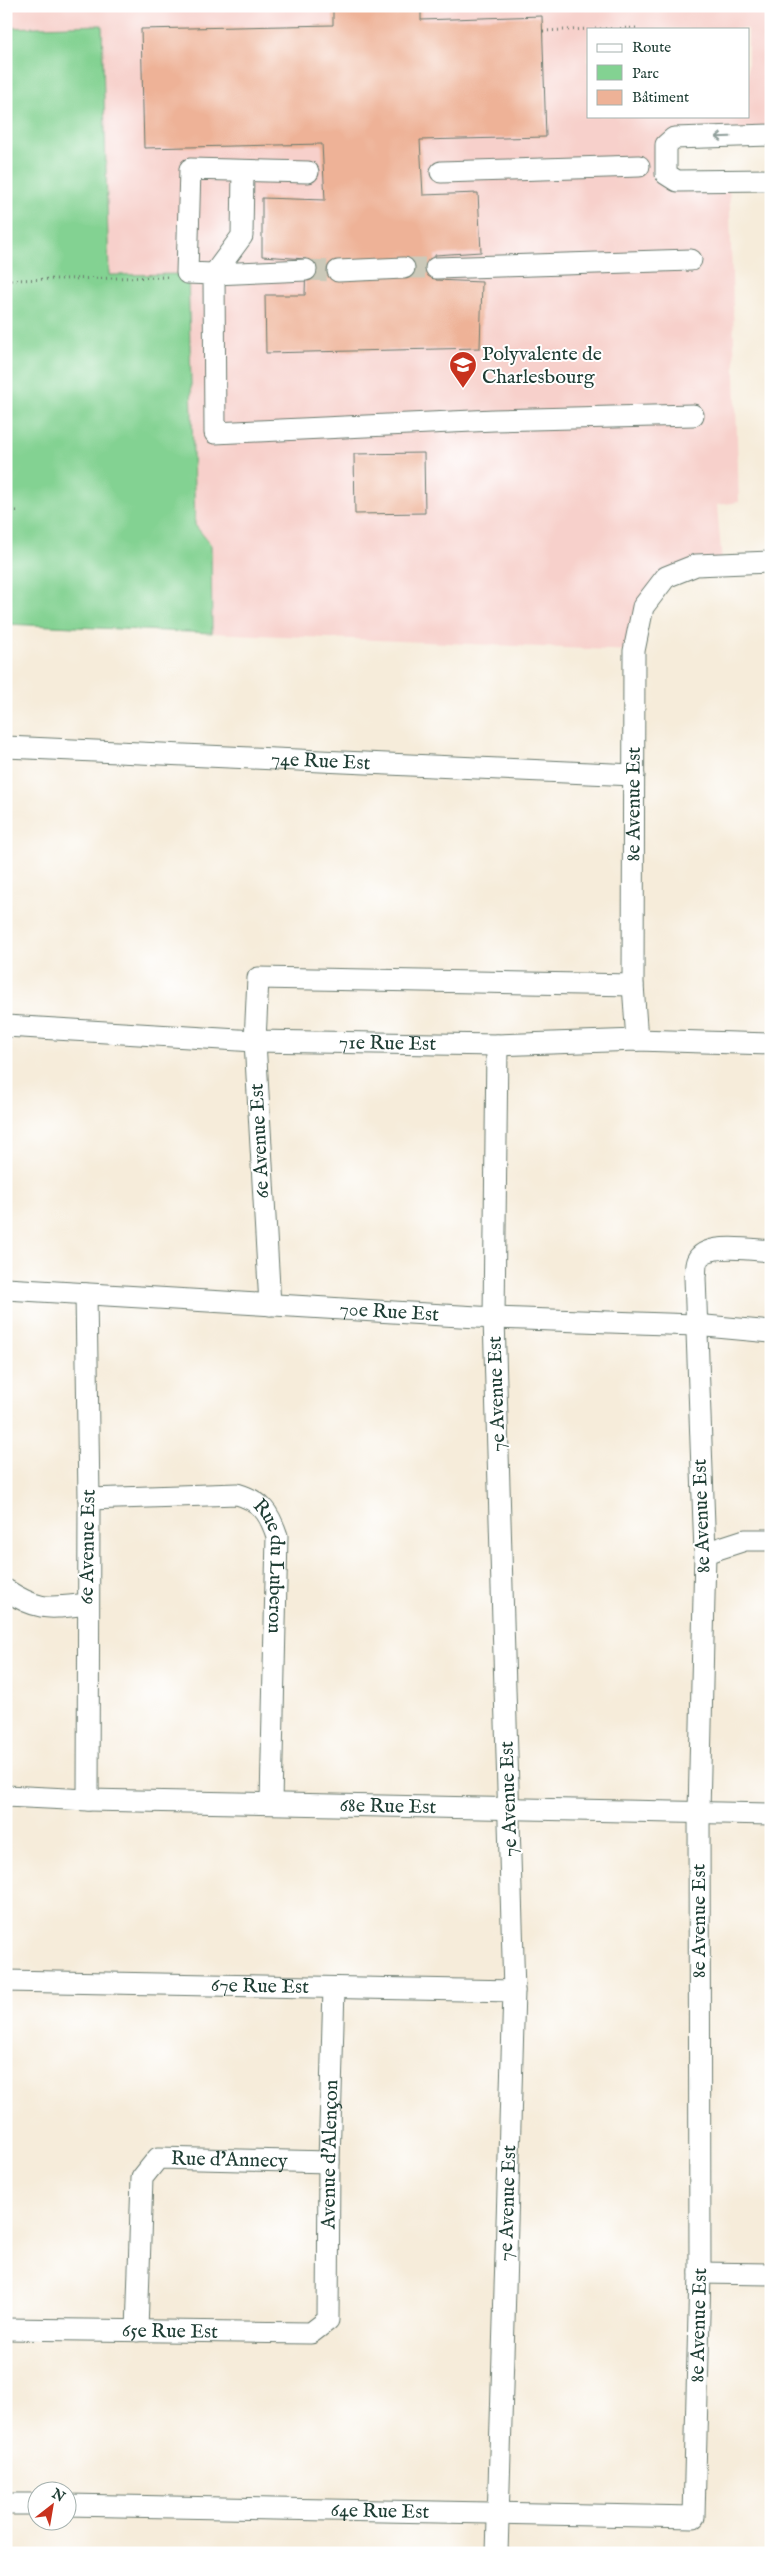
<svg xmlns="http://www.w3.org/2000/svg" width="777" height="2559" font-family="'IM FELL English',serif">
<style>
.built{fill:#f7d0cb;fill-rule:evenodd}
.green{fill:#83d292;stroke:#518863}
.building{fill:#eeb297}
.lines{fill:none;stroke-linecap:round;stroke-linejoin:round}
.minor-tunnel{stroke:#cbc9b9;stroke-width:21;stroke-dasharray:21 11;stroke-linecap:butt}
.minor-casing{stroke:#6a7a6e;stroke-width:23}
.path{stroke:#6a7a6e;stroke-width:3;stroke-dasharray:1 4;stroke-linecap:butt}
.minor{stroke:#fff;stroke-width:21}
.oneway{stroke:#8f9e9a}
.labels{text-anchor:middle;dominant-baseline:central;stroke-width:4;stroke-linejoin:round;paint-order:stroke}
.poi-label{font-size:20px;fill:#1f3d34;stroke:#fff;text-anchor:start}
.street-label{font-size:20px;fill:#1f3d34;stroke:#fff}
</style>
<rect width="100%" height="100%" fill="#fff"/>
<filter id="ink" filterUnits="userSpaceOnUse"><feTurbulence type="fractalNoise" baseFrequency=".02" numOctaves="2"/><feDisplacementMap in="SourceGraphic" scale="10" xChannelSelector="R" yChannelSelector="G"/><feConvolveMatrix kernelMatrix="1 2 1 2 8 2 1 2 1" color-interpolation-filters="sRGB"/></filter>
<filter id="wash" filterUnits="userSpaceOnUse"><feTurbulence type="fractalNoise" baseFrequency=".0096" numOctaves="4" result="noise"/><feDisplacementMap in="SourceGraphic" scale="20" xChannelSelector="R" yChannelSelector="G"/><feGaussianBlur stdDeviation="1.12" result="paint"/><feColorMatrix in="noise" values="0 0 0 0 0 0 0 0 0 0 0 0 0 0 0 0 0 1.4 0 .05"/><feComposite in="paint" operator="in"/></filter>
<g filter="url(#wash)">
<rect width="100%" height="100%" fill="#f6ecda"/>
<path class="built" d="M6 6H771V135L674 138 666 174 729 180 739 502 717 505 722 564 666 577 634 651 212 633 211 545 195 525 187 274 109 276 102 26 6 28ZM588 29H748V116H588Z"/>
<path class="green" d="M102 25 109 275 188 274 195 525 211 545 212 633 6 624V28Z"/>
<g id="blocks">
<path class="building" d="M333 6H421V20L542 16 546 137 420 140 423 195 478 193 481 252 435 255 436 280 482 282 480 348 266 353 265 295H305L306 259 262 256V198L325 200 322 144 144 148 141 29 333 25Z
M424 453 425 513 355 514 354 454Z"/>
</g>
</g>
<g filter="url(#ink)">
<use href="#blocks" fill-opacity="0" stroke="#6a7a6e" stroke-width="1"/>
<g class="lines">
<path class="minor-tunnel" d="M404 268H436
M306 270 338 271"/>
<defs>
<g id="minor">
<path d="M771 135 674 138 666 145V174L677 181 771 180"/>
<path d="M308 172 190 169 187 273 214 274 215 433 494 420 693 415"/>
<path d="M441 172 639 166"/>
<path d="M436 268 691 260"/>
<path d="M338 271 404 268"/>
<path d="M214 274 242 236 243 172"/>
<path d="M214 274 306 270"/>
<path id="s1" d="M6 747 634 775"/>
<path id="s2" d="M6 1026 255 1041 497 1045 637 1040 771 1044"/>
<path id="s3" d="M637 1040 633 985 634 651 643 607 666 577 696 565 771 562"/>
<path id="s4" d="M6 1289 494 1318 695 1325 771 1332"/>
<path d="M86 1294 89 1499 88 1800"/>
<path d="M270 1305 255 1041 258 978 633 985"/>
<path id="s5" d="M89 1499 237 1494C261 1501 269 1512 277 1536L271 1802"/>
<path d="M705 1553 745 1540H771"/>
<path d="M6 1590C40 1612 49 1608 88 1604"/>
<path id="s6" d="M6 1796 88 1800 771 1814"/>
<path id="s7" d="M6 1981 514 1991"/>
<path d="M700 2273 771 2274"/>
<path id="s8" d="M6 2329 311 2333 328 2320 329 2162 334 1988"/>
<path id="s9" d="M137 2331 142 2178 158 2158 329 2162"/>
<path d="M6 2504H38"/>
<path id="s10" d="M68 2505 694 2517 700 2273 699 1812 705 1553 695 1277C696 1272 695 1266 697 1261 705 1241 753 1250 771 1251"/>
<path id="s11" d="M497 2553 514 1991 494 1318 497 1045"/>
</g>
</defs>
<use href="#minor" class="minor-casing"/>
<path class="path" d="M595 29 639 28
M543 31 588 29
M6 280 168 277
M6 511H19"/>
<use href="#minor" class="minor"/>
</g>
<defs><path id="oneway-shaft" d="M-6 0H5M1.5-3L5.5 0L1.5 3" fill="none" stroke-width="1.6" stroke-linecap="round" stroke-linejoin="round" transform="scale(1.25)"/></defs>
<use class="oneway" href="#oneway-shaft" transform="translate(723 137) rotate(178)"/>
</g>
<defs>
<symbol id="school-pin" viewBox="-11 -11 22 30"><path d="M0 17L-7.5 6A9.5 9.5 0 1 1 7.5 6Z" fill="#c8321e" stroke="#fff"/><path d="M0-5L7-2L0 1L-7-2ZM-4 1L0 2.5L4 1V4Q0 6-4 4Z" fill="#fff"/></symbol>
</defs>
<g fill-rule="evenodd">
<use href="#school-pin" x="447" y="349" width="32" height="43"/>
</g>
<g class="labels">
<g class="poi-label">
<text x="482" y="354">Polyvalente de<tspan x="482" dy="23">Charlesbourg</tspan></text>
</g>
<g class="street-label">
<text stroke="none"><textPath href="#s1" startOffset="315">74e Rue Est</textPath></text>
<text stroke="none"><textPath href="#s3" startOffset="236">8e Avenue Est</textPath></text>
<text stroke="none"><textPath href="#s2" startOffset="382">71e Rue Est</textPath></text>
<text transform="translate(260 1141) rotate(-93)">6e Avenue Est</text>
<text stroke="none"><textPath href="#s4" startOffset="384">70e Rue Est</textPath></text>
<text transform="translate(497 1394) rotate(-92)">7e Avenue Est</text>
<text transform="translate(702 1516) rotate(-92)">8e Avenue Est</text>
<text transform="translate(88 1547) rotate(-89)">6e Avenue Est</text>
<text stroke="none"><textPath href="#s5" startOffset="238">Rue du Luberon</textPath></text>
<text transform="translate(509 1799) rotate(-92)">7e Avenue Est</text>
<text stroke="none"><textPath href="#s6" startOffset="382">68e Rue Est</textPath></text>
<text transform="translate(699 1921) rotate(-90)">8e Avenue Est</text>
<text stroke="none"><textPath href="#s7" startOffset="254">67e Rue Est</textPath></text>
<text stroke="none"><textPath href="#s8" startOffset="492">Avenue d'Alençon</textPath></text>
<text stroke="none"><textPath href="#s9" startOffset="250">Rue d'Annecy</textPath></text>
<text stroke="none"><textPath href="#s11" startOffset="350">7e Avenue Est</textPath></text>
<text stroke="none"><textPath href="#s10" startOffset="818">8e Avenue Est</textPath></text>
<text stroke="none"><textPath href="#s8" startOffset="164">65e Rue Est</textPath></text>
<text stroke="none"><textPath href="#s10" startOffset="312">64e Rue Est</textPath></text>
</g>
</g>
<rect width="777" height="2559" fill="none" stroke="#fff" stroke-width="25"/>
<rect x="587" y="28" width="162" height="90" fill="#ffffff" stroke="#a5b1ae"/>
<rect x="597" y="44" width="25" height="8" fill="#ffffff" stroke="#a5b1ae"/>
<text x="632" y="52" font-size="15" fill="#1f3d34">Route</text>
<rect x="597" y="65" width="25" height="15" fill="#83d292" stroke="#a5b1ae"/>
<text x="632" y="78" font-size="15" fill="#1f3d34">Parc</text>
<rect x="597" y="90" width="25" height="15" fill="#eeb297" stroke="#a5b1ae"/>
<text x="632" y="102" font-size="15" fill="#1f3d34">Bâtiment</text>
<g transform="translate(52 2506) rotate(31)"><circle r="24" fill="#ffffff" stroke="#a5b1ae"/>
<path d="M0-4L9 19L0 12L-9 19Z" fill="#c8321e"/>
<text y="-8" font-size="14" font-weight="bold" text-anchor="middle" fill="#1f3d34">N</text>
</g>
</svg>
